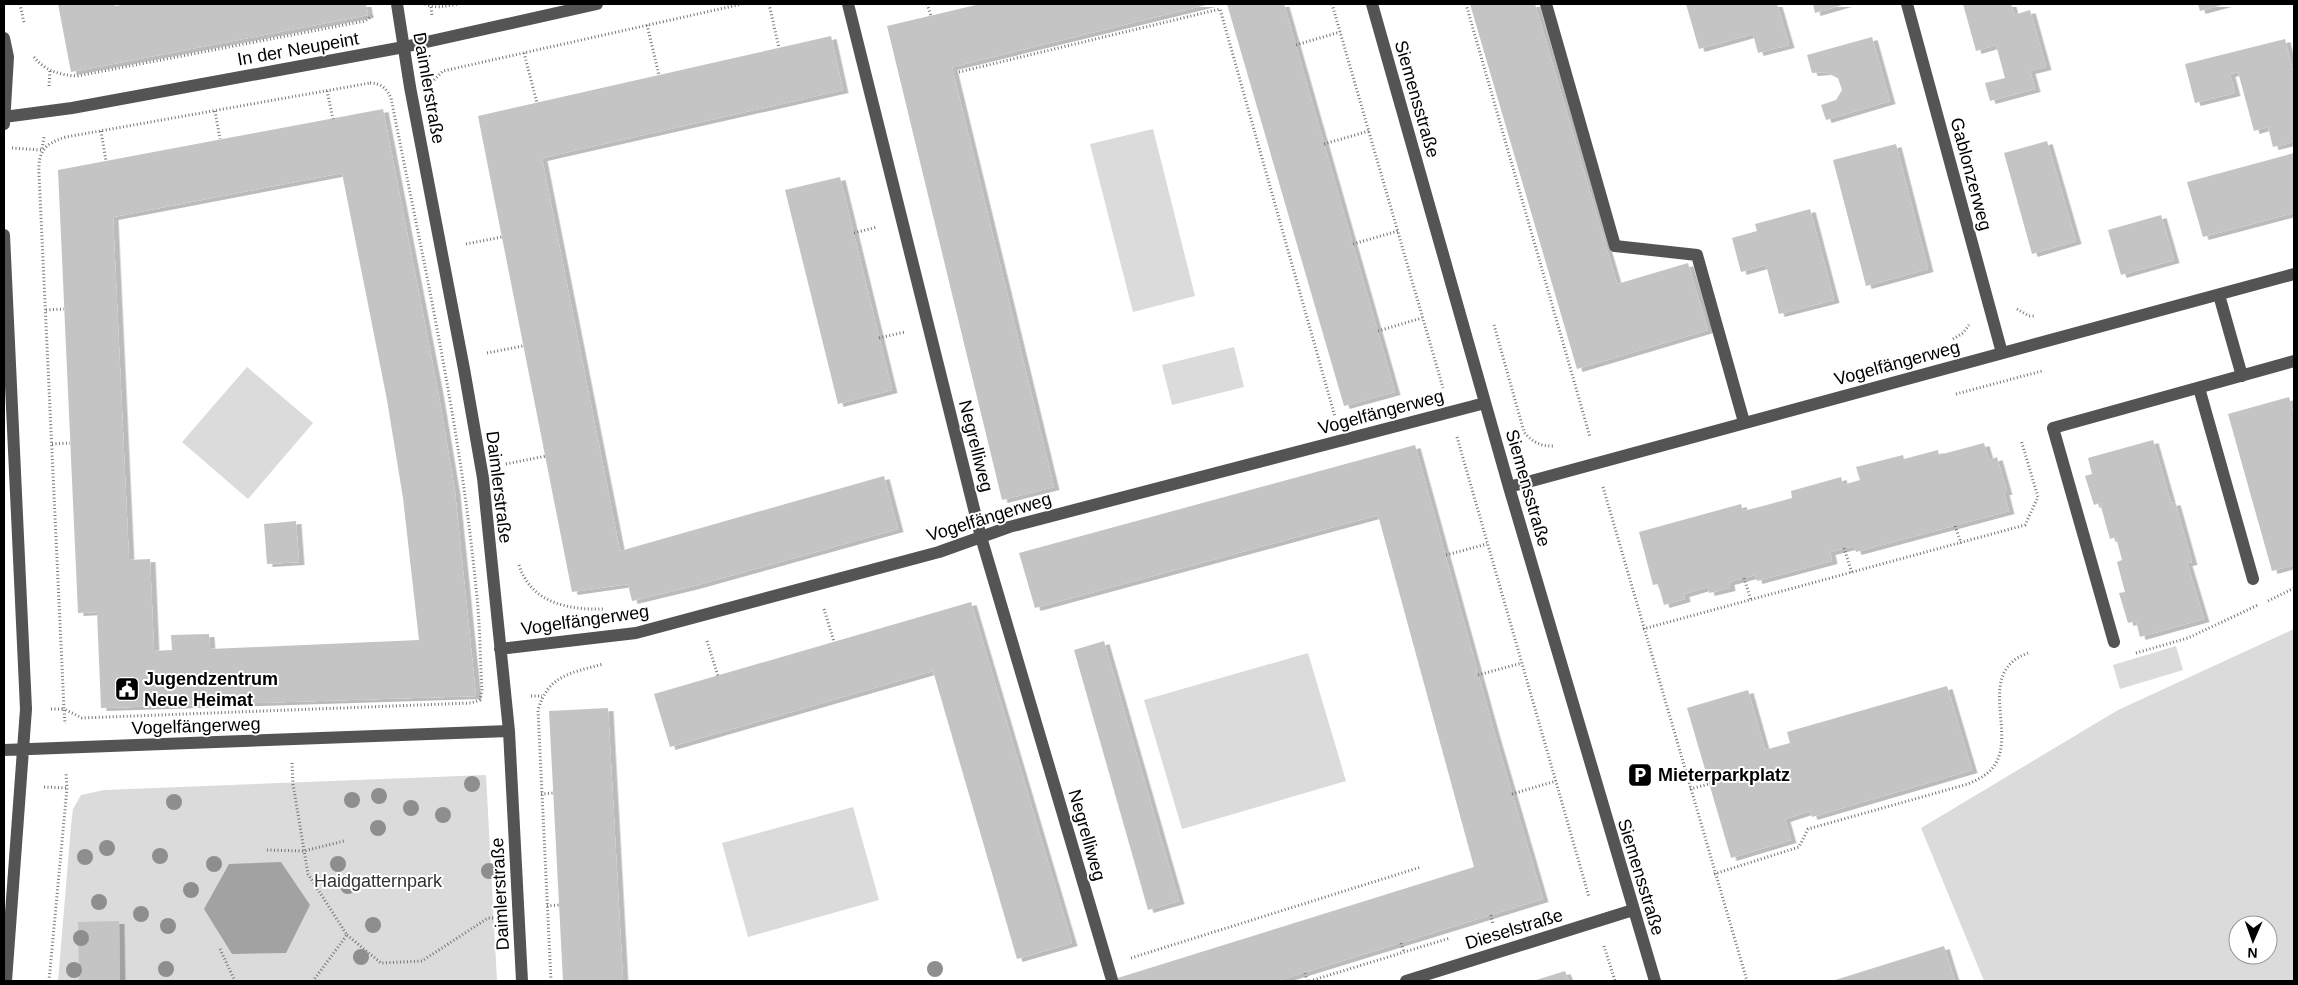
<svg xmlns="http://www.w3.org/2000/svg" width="2298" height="985" font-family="Arial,sans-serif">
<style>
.green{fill:#dbdbdb;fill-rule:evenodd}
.water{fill:#a2a2a2}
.building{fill:#c4c4c4;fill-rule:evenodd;filter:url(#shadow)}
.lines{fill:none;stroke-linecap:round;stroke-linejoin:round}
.path{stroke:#767676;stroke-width:3;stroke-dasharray:1 2.5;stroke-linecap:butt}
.minor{stroke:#545454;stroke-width:12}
.tree{fill:#8e8e8e}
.labels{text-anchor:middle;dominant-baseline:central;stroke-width:4;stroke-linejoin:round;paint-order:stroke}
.street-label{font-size:18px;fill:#000;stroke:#fff}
.poi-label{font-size:18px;font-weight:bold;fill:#000;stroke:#fff;text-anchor:start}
.park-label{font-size:18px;fill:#323232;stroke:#fff}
</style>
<defs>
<filter id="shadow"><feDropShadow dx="5.5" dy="3" stdDeviation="0" flood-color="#0004"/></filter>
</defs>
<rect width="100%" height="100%" fill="#fff"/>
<path class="green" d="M1153 129 1195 296 1133 312 1090 144Z
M1234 347 1244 387 1172 405 1162 365Z
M247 367 313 423 248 499 182 442Z
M2294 629V981H1984L1921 828 2118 710ZM2238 925H2268V955H2238Z
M2176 646 2183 670 2120 689 2113 665Z
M1308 653 1346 781 1182 829 1144 700Z
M486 775 497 981H58L71 826 73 809 81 795 104 790Z
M853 807 879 900 748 937 722 843Z"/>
<path class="water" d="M281 862 310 905 286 953 232 954 204 909 229 864Z"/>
<path class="building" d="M58 4H115V6L128 4H366L368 15 71 72Z
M980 4H1210L952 67 1054 487 1002 500 887 26Z
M1227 4H1284L1395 392 1344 406Z
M1470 4H1535L1617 284 1688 263 1708 330 1577 369Z
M1686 4H1777L1789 45 1758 53 1753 34 1699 49Z
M1813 4H1846L1815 13Z
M1963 4H2011L2014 15 2030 10 2046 67 2030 71 2035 89 1990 101 1985 83 2005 78 1996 45 1976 51Z
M2198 4H2226L2200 11Z
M831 36 843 90 542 158 620 551 884 476 898 529 694 586 632 601 628 584 572 592 478 116Z
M1872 37 1890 101 1826 120 1821 105 1836 100 1842 90 1838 78 1826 72 1812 73 1807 55Z
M2285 39 2294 76V142L2273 147 2268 127 2254 131 2238 72 2230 74 2235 93 2195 103 2185 64Z
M383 109 438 391 455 492 476 696 101 708 97 612 78 613 58 170ZM342 173 387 400 403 498 419 640 210 649 209 634 171 635 172 650 154 651 150 559 129 560 113 217Z
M2047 141 2076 241 2032 254 2004 153Z
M1896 144 1928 269 1866 286 1833 160Z
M2294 153V213L2203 237 2187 182Z
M840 177 892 390 838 404 785 190Z
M1810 209 1834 300 1779 314 1766 265 1741 272 1732 238 1757 231 1755 224Z
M2161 215 2174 260 2121 275 2108 230Z
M2289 397 2294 415V565L2272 571 2228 414Z
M2153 440 2171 503 2175 502 2192 562 2187 563 2204 619 2140 637 2136 621 2128 623 2119 593 2125 592 2117 562 2122 560 2116 537 2110 539 2100 503 2094 505 2085 476 2092 474 2088 458Z
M1984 443 1989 460 1997 457 2007 492H2004L2009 511 1856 552 1854 546 1830 552 1832 561 1757 581 1755 575 1744 578 1729 582 1730 588 1709 593 1708 587 1684 594 1685 599 1664 605 1658 584 1653 585 1639 532 1741 504 1743 511 1763 506 1792 498 1791 491 1841 477 1843 485 1860 480 1856 467 1903 455 1904 459 1938 450 1939 455Z
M1415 445 1495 735 1543 899 1277 981H1108L1474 867 1378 515 1035 608 1019 553Z
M296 521 299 562 267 564 264 524Z
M971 602 1072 943 1017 959 933 671 670 747 654 694Z
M1104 641 1179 901 1148 910 1074 650Z
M1947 686 1972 770 1812 817 1810 811 1785 819 1791 840 1731 858 1687 708 1748 690 1765 750 1790 743 1787 732Z
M608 708 623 981H563L549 711Z
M119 921 120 981H79L78 922Z
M1944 946 1955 981H1832Z
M1565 971 1569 981H1533Z"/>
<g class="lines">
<path class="path" d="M20 4 24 23
M425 4C436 9 446 6 458 4
M769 4 779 48
M927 4 931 16
M1332 4 1443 388
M1466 4 1590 437
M431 7 432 16
M647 25 659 75
M1296 45 1340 32
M524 53 537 103
M34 57C45 71 60 75 77 76L365 21 372 16
M959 72 1220 9 1335 417
M434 80 443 71 742 4
M370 83C381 83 387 89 391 98 423 260 460 423 476 588 480 621 480 656 482 690L480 700 471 703 82 718 64 709 39 174C38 151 44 144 66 137Z
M49 86 50 70
M327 91 333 119
M215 111 220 139
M101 131 106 161
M1324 144 1369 131
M12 148 42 150 44 137
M854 233 877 227
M466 244 502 237
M1353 244 1398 231
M2017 309 2029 316H2036
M46 310 64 309
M1494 325 1524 432C1531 441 1541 447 1554 446
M1378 331 1422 318
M879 338 905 332
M1953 339 1963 333 1969 325
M487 353 523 346
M1956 394 2042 371
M1457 437 1589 897
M52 444 70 443
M506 464 546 456
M1603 487 1747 981
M1955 526 1961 543
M1844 548 1852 573
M1446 555 1487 544
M519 565C531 603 568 610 603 609
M1744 578 1751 600
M2268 601 2294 588
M824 609 834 642
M1643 629 2025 525 2038 497 2021 440
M707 641 718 676
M2136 653 2188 638 2258 605
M1478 675 1522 663
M531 696H542
M51 709H64L65 724
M292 763 293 784 308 874 347 935 313 981
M44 787 67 788
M1690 789 1709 784
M541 794 553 793
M1512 794 1556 781
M267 850 304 851 344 841
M1714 874 1799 847 1808 829 1968 784C1979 779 1990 774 1996 763 2015 729 1976 672 2028 653
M547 906 559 905
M1491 915 1493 925
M347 935 381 963 422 961 488 918H494
M1401 943 1404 952
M1604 946 1615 981
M220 949 235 981
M1131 958 1421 867
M1305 973 1307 981
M49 981 67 788 66 773
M551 981 538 710C548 675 571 673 603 664
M1310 981 1450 938"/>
<path class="minor" d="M397 4 410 87 464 369 483 478 509 731 522 981
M848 4 981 537 1112 980
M1372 4 1509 487 1655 981
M1546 4 1615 246 1697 255 1744 422
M1907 4 2002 353
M4 38 8 57 4 124
M4 117 72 108 404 47 597 4
M4 235 26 709 6 981
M2219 295 2242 376
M2199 388 2253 579
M1509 487 2294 274
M2114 642 2053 428 2294 361
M500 649 636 633 939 552 1009 527 1485 403
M4 750 509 731
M1406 981 1633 910"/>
</g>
<g class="tree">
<circle cx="472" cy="784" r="8"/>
<circle cx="379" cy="796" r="8"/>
<circle cx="352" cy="800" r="8"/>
<circle cx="174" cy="802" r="8"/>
<circle cx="411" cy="808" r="8"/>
<circle cx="443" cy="815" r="8"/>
<circle cx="378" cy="828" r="8"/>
<circle cx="107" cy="848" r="8"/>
<circle cx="160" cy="856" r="8"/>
<circle cx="85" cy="857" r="8"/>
<circle cx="214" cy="864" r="8"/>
<circle cx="338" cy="864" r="8"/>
<circle cx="489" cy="871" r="8"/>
<circle cx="348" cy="886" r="8"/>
<circle cx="191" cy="890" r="8"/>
<circle cx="99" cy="902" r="8"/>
<circle cx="141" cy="914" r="8"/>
<circle cx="373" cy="925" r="8"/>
<circle cx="168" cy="926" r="8"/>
<circle cx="81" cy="938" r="8"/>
<circle cx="361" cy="957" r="8"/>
<circle cx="166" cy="969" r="8"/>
<circle cx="935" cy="969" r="8"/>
<circle cx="74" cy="970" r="8"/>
</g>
<defs>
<symbol id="civic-square" viewBox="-11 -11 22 22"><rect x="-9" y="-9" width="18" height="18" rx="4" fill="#000" stroke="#fff"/><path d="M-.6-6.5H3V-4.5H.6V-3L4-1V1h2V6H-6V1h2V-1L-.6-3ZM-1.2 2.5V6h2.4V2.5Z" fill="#fff"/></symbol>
<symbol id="parking-square" viewBox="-11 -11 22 22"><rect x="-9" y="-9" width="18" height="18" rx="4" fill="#000" stroke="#fff"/><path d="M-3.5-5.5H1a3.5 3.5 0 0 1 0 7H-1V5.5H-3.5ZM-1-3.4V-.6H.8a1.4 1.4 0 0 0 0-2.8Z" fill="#fff"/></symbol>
</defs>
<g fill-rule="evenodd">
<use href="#civic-square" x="113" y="675" width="28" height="28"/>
<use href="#parking-square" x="1626" y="761" width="28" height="28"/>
</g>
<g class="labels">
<g class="street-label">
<text transform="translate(298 49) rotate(-10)">In der Neupeint</text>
<text transform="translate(429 88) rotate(80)">Daimlerstraße</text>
<text transform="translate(1417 99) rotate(74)">Siemensstraße</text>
<text transform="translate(1971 174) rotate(75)">Gablonzerweg</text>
<text transform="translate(1897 363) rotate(-15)">Vogelfängerweg</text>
<text transform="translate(1381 412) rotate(-15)">Vogelfängerweg</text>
<text transform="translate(976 446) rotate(76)">Negrelliweg</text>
<text transform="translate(499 487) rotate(83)">Daimlerstraße</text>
<text transform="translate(1528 488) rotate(74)">Siemensstraße</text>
<text transform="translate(989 517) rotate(-17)">Vogelfängerweg</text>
<text transform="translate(585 620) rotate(-8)">Vogelfängerweg</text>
<text transform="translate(196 726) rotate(-2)">Vogelfängerweg</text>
<text transform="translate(1087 835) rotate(74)">Negrelliweg</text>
<text transform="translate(1641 877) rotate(73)">Siemensstraße</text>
<text transform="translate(500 894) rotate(-93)">Daimlerstraße</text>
<text transform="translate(1514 929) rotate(-17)">Dieselstraße</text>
</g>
<g class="poi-label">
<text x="144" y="679">Jugendzentrum<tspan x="144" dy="21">Neue Heimat</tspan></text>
<text x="1658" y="775">Mieterparkplatz</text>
</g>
<g class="park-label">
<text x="378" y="881">Haidgatternpark</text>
</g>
</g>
<rect width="2298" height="985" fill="none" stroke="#000000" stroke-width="10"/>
<g transform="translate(2253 940) rotate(182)"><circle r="24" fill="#ffffff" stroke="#999999"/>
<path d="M0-4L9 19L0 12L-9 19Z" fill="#000000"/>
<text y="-8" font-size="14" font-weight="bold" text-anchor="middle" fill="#000000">N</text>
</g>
</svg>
